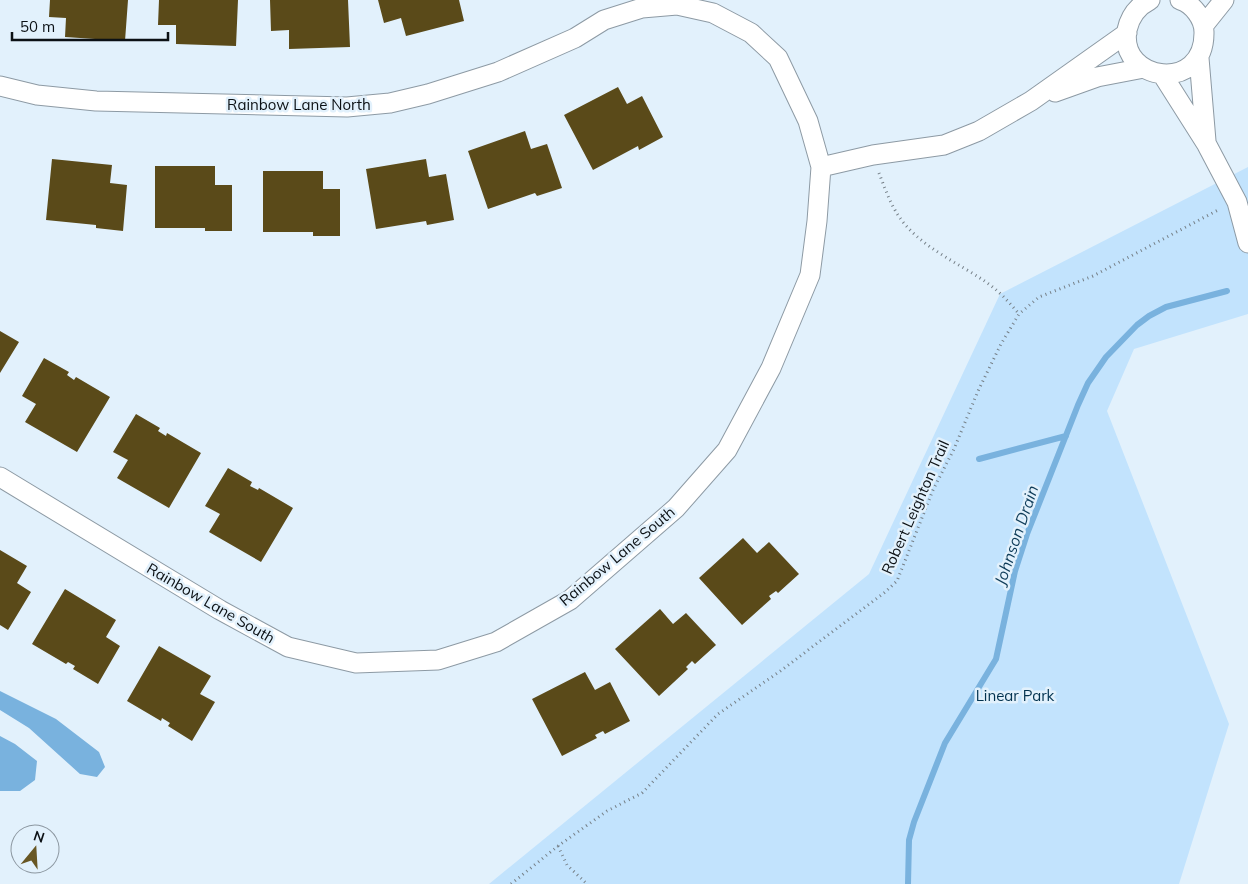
<svg xmlns="http://www.w3.org/2000/svg" width="1248" height="884" font-family="Mulish,sans-serif">
<style>
.green{fill:#c2e3fd}
.water{fill:#79b2de}
.lines{fill:none;stroke-linecap:round;stroke-linejoin:round}
.stream{stroke:#79b2de;stroke-width:6}
.building{fill:#5a4a19}
.street-casing{stroke:#8d9aa4;stroke-width:21}
.path{stroke:#768088;stroke-width:3;stroke-dasharray:1 4;stroke-linecap:butt}
.street{stroke:#fff;stroke-width:19}
.labels{text-anchor:middle;dominant-baseline:central;stroke-width:5;stroke-linejoin:round;paint-order:stroke}
.street-label{font-size:15px;fill:#0c1115;stroke:#e2f1fc}
.park-label{font-size:15px;fill:#02324f;stroke:#e2f1fc}
.water-label{font-size:16px;font-style:italic;fill:#0d3b58;stroke:#e2f1fc}
</style>
<rect width="100%" height="100%" fill="#e2f1fc"/>
<path class="green" d="M1248 167V314L1134 349 1107 411 1229 724 1179 884H489L869 574 1000 294Z"/>
<path class="water" d="M0 691 56 719 99 752 105 767 97 777 80 774 29 728 0 710Z
M0 736 15 744 37 761 35 780 20 791H0Z"/>
<g class="lines">
<path class="stream" d="M979 459 1066 436
M908 884 909 840 914 822 945 743 996 659 1015 571 1027 534 1078 405 1088 383 1106 357 1137 325 1149 316 1166 307 1227 291"/>
</g>
<path class="building" d="M50 0H128L125 41 65 37 66 18 49 17Z
M159 0H238L236 46 176 44V25H158Z
M270 0H348L350 47 289 49V30L271 31Z
M378 0H459L464 21 406 36 401 18 384 23Z
M618 87 627 104 642 96 663 137 639 150 638 146 593 170 564 115Z
M525 131 531 149 547 144 562 188 537 196 535 193 488 209 468 151Z
M52 159 112 165 110 183 127 185 123 231 96 228V225L46 220Z
M426 159 429 177 446 174 454 220 427 225 426 221 376 229 366 169Z
M155 166H215V185H232V231H205V228H155Z
M263 171H323V189H340V236H313V232H263Z
M0 331 19 342 0 373Z
M44 358 69 372 67 375 74 380 76 377 110 397 77 452 25 422 36 404 22 396Z
M136 414 160 428 158 431 166 436 167 433 201 453 169 508 117 478 128 460 113 452Z
M228 468 252 482 250 486 258 490 259 488 293 508 261 562 209 532 220 514 205 506Z
M743 538 757 553 769 542 799 574 778 593 776 591 769 596 771 599 742 625 699 578Z
M0 550 27 566 17 583 31 592 8 630 0 625Z
M65 589 116 620 106 637 120 646 98 684 73 669 75 666 68 662 66 664 32 644Z
M660 609 673 624 686 613 716 645 695 664 692 661 686 667 688 669 659 696 615 649Z
M159 646 211 676 200 694 215 702 192 741 168 726 170 723 162 718 161 721 127 701Z
M585 672 595 690 610 682 630 721 605 734 603 731 595 735 597 738 562 756 532 699Z"/>
<g class="lines">
<defs>
<path id="street" d="M1150 0C1138 6 1130 16 1127 30 1118 82 1205 94 1204 32 1204 19 1193 4 1180 0
M1204 25 1224 0
M1199 58 1206 141
M1162 74 1207 145 1237 202 1248 243
M0 86 37 95 96 101 347 107 390 103 428 94 498 72 575 38 604 20 642 8 677 5 713 13 751 33 778 58 808 121 821 167 817 221 810 275 771 368 727 450 676 508 570 600 496 642 438 660 356 663 288 647 220 610 0 477
M1055 92 1097 77 1144 68
M821 167 873 155 944 145 979 131 1031 101 1127 33"/>
</defs>
<use href="#street" class="street-casing"/>
<path class="path" d="M879 173C884 186 890 203 898 215 918 246 957 262 986 282 999 291 1009 302 1019 314
M558 846 567 865 587 884
M511 884 558 846 607 811 642 793 718 714 779 672 884 593 897 581 933 490 954 449 978 391 1001 344 1019 314 1039 297 1093 276 1220 209"/>
<use href="#street" class="street"/>
</g>
<g class="labels">
<g class="street-label">
<text x="299" y="104">Rainbow Lane North</text>
<text transform="translate(915 507) rotate(-66)">Robert Leighton Trail</text>
<text transform="translate(617 556) rotate(-40)">Rainbow Lane South</text>
<text transform="translate(211 603) rotate(30)">Rainbow Lane South</text>
</g>
<g class="park-label">
<text x="1015" y="695">Linear Park</text>
</g>
<g class="water-label">
<text transform="translate(1016 535) rotate(-71)">Johnson Drain</text>
</g>
</g>
<g transform="translate(35 849) rotate(18)"><circle r="24" fill="#e2f1fc" stroke="#8c97a0"/>
<path d="M0-4L9 19L0 12L-9 19Z" fill="#685724"/>
<text y="-8" font-size="14" font-weight="bold" text-anchor="middle" fill="#0c1115">N</text>
</g>
<path d="M12 32v8h156v-8" fill="none" stroke="#0c1115" stroke-width="2.5"/>
<text x="20" y="32" font-size="15" fill="#0c1115" stroke="#e2f1fc" stroke-width="4" paint-order="stroke">50 m</text>
</svg>
